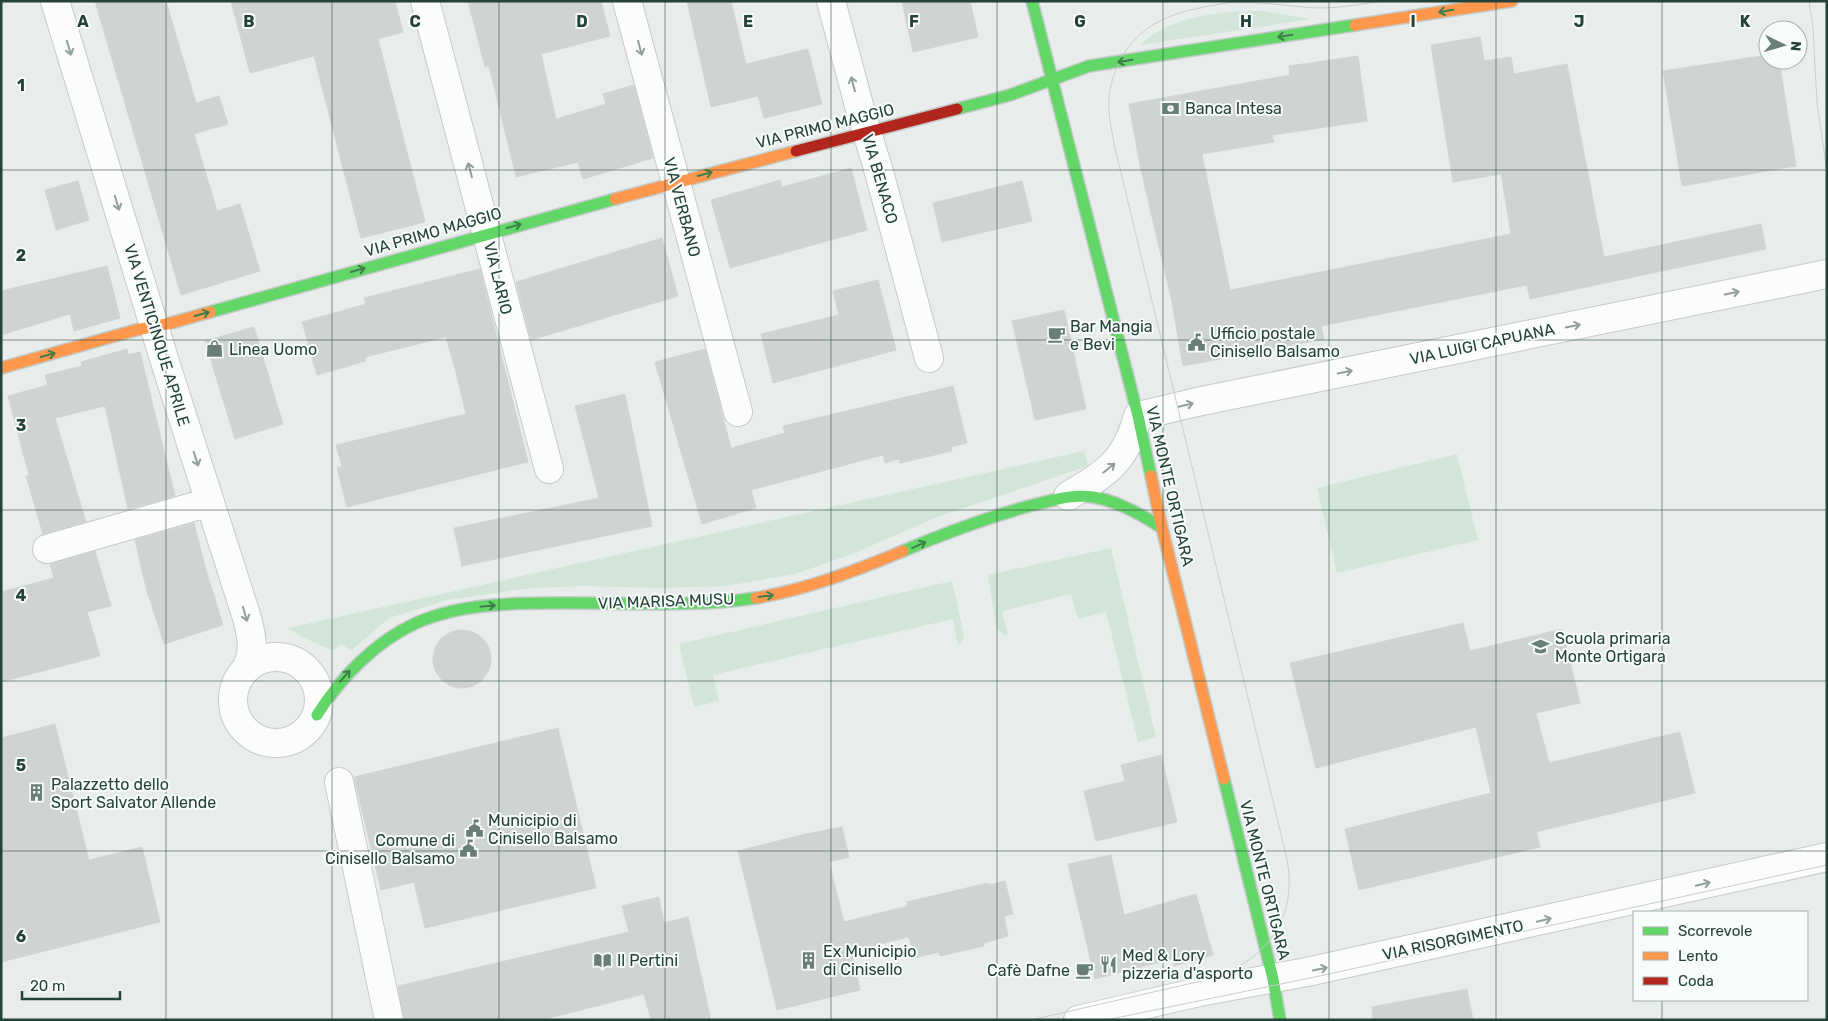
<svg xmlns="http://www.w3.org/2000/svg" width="1828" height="1021" font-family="Rubik,sans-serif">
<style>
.green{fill:#d1e6d8}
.building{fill:#cfd4d2;stroke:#d1d6d4}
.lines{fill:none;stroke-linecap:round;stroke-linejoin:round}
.street-casing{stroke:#c5cac8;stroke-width:30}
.fast-casing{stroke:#c3cbc8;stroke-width:14}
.slow-casing{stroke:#c3cbc8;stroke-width:14}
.jam-casing{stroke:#c3cbc8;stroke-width:14}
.street{stroke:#fcfcfc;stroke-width:28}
.fast{stroke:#63d668;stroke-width:11}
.slow{stroke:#ff974d;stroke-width:11}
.jam{stroke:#b3261e;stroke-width:11}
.tram{stroke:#c9cdcc;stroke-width:1}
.oneway{stroke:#3d7d4c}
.oneway2{stroke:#909f9b}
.grid{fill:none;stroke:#24423a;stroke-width:1;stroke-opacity:0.55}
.labels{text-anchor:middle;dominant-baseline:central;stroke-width:4;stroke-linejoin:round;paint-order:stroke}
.poi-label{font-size:16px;fill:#24423a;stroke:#f7fbf9;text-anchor:start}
.street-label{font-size:16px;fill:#24423a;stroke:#f7fbf9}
.grid-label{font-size:16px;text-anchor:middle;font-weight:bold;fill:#24423a;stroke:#f7fbf9;stroke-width:4;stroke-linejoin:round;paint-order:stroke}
</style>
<rect width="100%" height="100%" fill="#e8edeb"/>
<path class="green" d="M1263 11 1312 19 1140 45C1146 40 1152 34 1159 31 1189 14 1229 11 1263 11Z
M1084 451 1088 466 937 517 855 553 795 574 726 586 662 588 585 586 531 588 448 600 389 618 351 651 341 643 333 651 302 637 288 628Z
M1457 454 1478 540 1337 573 1317 488Z
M1111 548 1156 737 1138 742 1106 612 1078 619 1071 594 1002 611 1008 635C1002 634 998 631 996 626L988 575Z
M952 581 964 635 963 641 958 646 953 619 713 675 719 701 694 707 679 644Z"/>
<path class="building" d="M95 1H166L196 103 219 96 228 124 194 134 217 211 240 204 260 271 181 295Z
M231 1H395L403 32 378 39 425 222 361 238 314 56 250 73Z
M468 1H601L610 36 541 54 556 119 606 104 603 94 634 85 653 158 583 179 578 162 516 177 489 66 485 67Z
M687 1H731L746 64 808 49 822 104 764 118 758 96 711 107Z
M902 1H970L978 37 913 52Z
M1480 37 1484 61 1511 57 1514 74 1567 64 1604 257 1761 224 1766 249 1530 299 1527 285 1321 326 1324 339 1183 366 1172 302 1140 166 1129 104 1290 75 1289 66 1358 56 1367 121 1272 135 1274 142 1202 154 1230 290 1511 234 1501 174 1453 182 1431 45Z
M1768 55V60H1779L1796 166 1682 186 1663 71Z
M851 168 867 230 730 268 711 200 780 180 782 187Z
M78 181 89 220 56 230 45 190Z
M1022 181 1032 221 942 242 933 203Z
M662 238 678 296 531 340 516 282Z
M107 266 120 318 74 331 70 314 1 335V291Z
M480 269 528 462 347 507 337 468 342 466 336 445 466 414 456 372 446 337 365 357 366 361 317 375 302 322 366 304 364 298Z
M878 280 896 350 773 383 761 334 839 315 833 291Z
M1064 310 1086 409 1035 420 1012 321Z
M254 327 283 424 235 439 205 341Z
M127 349 128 355 140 352 175 496 128 509 105 406 55 418 86 522 43 534 26 476 29 475 8 396 48 385 45 375 82 366 81 362Z
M705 349 731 448 785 433 783 426 953 386 967 443 951 447 952 451 900 463 899 459 885 463 883 455 751 490 756 508 702 524 655 362Z
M625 394 652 526 462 566 454 528 599 498 575 406Z
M194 523 206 570 223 625 164 644 149 596H148L135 540Z
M95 551 111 606 87 612 100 656 1 682V592L54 578 50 564Z
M1463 623 1470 651 1562 629 1580 703 1536 713 1549 763 1680 732 1695 793 1536 832 1540 847 1359 890 1345 829 1491 793 1476 727 1316 768 1290 663Z
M433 659a29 29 0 1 1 58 0a29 29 0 1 1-58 0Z
M55 724 89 860 142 847 160 922 1 962V738Z
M558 728 596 888 425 928 414 882 381 890 354 777Z
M1161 755 1177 822 1096 841 1084 791 1125 781 1121 765Z
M842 827 849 857 829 862 844 922 908 906 907 902 988 883 989 885 1005 881 1013 914 1004 916 1008 936 984 943V946L940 956 939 952 915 958 909 937 851 951 860 990 777 1010 738 851 801 835Z
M1111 855 1124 915 1196 894 1213 955 1174 966 1172 959 1095 979 1068 864Z
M659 897 664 923 688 917 711 1020H651L644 994 541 1020H404L398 986 629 932 622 906Z
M1467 989 1473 1020H1373L1372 1007Z"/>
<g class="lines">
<defs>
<path id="street" d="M55 1 165 362 247 618C252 637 255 650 246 669
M425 1 549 469
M627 1 738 412
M831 1 860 109 879 172 929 358
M1068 496C1108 472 1125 462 1138 416L1197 402 1827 274
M47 549 210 502
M233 700a43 43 0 1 1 86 0a43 43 0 1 1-86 0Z
M339 782 389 1020
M1078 1020 1199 992 1307 972 1827 857"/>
<path id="fast" d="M1032 1 1138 416 1151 476
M957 109 1010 95 1089 66 1355 25
M210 312 615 199
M903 551C945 533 986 518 1029 506 1051 501 1070 494 1093 497 1118 501 1141 514 1162 528
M317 715C341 677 375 642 416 623 464 602 519 603 570 603 632 603 695 607 756 598
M1224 779 1273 979 1280 1020"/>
<path id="slow" d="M1355 25 1512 1
M615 199 796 151
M1 368 136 330 171 323 210 312
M1151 476 1162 528 1224 779
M756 598C808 589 855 571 903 551"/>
<path id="jam" d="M796 151 957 109"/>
</defs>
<use href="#street" class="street-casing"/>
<use href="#fast" class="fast-casing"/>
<use href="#slow" class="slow-casing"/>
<use href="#jam" class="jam-casing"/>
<use href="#street" class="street"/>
<use href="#fast" class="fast"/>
<use href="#slow" class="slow"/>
<use href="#jam" class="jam"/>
<path class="tram" d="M1809 1 1813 28 1817 103 1827 171
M1235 3C1263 1 1291 7 1320 8 1341 8 1361 4 1381 1
M1031 1020 1210 979C1267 961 1300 916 1286 855L1114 144C1112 130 1108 117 1109 102 1109 85 1115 70 1123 55 1149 12 1197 8 1241 1
M1106 1020 1315 977 1827 865"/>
</g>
<defs><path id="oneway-shaft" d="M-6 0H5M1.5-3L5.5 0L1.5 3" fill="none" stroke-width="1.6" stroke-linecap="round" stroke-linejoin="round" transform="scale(1.25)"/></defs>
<g class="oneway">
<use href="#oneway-shaft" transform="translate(1446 11) rotate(171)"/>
<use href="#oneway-shaft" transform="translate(1285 36) rotate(171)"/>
<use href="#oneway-shaft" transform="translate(1125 61) rotate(171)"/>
<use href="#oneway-shaft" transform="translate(705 174) rotate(-15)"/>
<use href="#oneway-shaft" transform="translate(514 226) rotate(-16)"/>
<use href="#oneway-shaft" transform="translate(358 270) rotate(-16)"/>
<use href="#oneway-shaft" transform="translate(202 314) rotate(-16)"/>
<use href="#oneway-shaft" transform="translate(48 355) rotate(-15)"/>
<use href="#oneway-shaft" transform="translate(919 545) rotate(-24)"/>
<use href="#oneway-shaft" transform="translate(766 596) rotate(-7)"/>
<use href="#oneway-shaft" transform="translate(488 606) rotate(-6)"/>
<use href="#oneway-shaft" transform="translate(345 676) rotate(-48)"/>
</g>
<g class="oneway2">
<use href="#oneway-shaft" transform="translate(69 48) rotate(73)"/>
<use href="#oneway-shaft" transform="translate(640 48) rotate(75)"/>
<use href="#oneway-shaft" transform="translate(853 84) rotate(-105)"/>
<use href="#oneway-shaft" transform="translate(470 170) rotate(-105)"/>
<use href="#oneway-shaft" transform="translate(117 203) rotate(73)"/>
<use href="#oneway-shaft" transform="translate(1732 293) rotate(-12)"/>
<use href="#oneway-shaft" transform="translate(1573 326) rotate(-12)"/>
<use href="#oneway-shaft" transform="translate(1345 372) rotate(-12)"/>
<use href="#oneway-shaft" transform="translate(1186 405) rotate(-13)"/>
<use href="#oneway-shaft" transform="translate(196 459) rotate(72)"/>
<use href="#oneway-shaft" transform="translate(1109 468) rotate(-39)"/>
<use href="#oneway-shaft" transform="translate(245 614) rotate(73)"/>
<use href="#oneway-shaft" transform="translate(1703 884) rotate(-13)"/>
<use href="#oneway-shaft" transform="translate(1544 920) rotate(-13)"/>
<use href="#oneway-shaft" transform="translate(1320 969) rotate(-12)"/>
</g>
<path class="grid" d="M166 1V1020M332 1V1020M499 1V1020M665 1V1020M831 1V1020M997 1V1020M1163 1V1020M1329 1V1020M1496 1V1020M1662 1V912M1 170H1827M1 340H1827M1 510H1827M1 681H1827M1 851H1827M1662 1000V1020"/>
<defs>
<symbol id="bank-bare" viewBox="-9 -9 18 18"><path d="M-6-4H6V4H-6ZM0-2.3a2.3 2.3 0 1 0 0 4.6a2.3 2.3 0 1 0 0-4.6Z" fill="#697e78" stroke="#f7fbf9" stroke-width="2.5" paint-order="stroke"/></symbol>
<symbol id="cafe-bare" viewBox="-9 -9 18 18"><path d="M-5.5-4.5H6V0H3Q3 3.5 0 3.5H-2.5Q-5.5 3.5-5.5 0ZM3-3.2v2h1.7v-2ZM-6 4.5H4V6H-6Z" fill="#697e78" stroke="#f7fbf9" stroke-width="2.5" paint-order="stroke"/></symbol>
<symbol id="civic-bare" viewBox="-9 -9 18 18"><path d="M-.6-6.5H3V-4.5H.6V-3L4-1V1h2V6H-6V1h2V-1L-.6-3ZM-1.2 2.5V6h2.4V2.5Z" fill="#697e78" stroke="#f7fbf9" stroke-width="2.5" paint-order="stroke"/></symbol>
<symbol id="shop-bare" viewBox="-9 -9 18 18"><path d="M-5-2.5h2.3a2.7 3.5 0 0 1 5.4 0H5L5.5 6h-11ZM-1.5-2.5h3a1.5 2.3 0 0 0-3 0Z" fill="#697e78" stroke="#f7fbf9" stroke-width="2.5" paint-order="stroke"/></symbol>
<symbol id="school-bare" viewBox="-9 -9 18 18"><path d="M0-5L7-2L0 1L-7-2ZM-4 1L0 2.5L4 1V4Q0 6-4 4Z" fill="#697e78" stroke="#f7fbf9" stroke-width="2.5" paint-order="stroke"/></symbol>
<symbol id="building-bare" viewBox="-9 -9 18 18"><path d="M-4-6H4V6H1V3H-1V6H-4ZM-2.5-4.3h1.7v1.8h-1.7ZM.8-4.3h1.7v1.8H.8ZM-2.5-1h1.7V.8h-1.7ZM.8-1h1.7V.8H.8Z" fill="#697e78" stroke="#f7fbf9" stroke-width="2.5" paint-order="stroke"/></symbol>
<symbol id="library-bare" viewBox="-9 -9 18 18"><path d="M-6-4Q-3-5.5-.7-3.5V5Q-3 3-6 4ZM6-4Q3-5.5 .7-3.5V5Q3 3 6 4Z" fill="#697e78" stroke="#f7fbf9" stroke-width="2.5" paint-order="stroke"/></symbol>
<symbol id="restaurant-bare" viewBox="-9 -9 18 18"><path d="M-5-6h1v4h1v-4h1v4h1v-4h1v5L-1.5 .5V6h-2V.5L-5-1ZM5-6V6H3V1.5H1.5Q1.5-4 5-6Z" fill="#697e78" stroke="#f7fbf9" stroke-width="2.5" paint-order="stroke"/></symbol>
</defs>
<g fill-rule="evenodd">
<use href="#bank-bare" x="1158" y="96" width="25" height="25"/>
<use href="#cafe-bare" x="1044" y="322" width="25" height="25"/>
<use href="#civic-bare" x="1184" y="330" width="25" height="25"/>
<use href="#shop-bare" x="202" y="336" width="25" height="25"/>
<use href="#school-bare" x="1528" y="634" width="25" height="25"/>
<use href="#building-bare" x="24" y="780" width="25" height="25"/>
<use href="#civic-bare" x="462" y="816" width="25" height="25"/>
<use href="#civic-bare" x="456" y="836" width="25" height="25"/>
<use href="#library-bare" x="590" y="948" width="25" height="25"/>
<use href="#building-bare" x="796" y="948" width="25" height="25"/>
<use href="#restaurant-bare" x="1096" y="952" width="25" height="25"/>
<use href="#cafe-bare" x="1072" y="958" width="25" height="25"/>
</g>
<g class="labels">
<g class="poi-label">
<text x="1185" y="108">Banca Intesa</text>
<text x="1070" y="326">Bar Mangia<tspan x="1070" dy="18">e Bevi</tspan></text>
<text x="1210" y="333">Ufficio postale<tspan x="1210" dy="18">Cinisello Balsamo</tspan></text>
<text x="229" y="349">Linea Uomo</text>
<text x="1555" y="638">Scuola primaria<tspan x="1555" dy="18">Monte Ortigara</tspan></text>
<text x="51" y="784">Palazzetto dello<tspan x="51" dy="18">Sport Salvator Allende</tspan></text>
<text x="488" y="820">Municipio di<tspan x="488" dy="18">Cinisello Balsamo</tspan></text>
<text x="455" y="840" text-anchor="end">Comune di<tspan x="455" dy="18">Cinisello Balsamo</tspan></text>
<text x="823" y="951">Ex Municipio<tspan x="823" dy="18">di Cinisello</tspan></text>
<text x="1122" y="955">Med &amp; Lory<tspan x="1122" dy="18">pizzeria d'asporto</tspan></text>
<text x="617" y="960">Il Pertini</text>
<text x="1070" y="970" text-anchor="end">Cafè Dafne</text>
</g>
<g class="street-label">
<text transform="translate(825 126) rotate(-14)">VIA PRIMO MAGGIO</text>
<text transform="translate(880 179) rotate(74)">VIA BENACO</text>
<text transform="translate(682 207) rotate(75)">VIA VERBANO</text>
<text transform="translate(433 232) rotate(-16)">VIA PRIMO MAGGIO</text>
<text transform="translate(498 278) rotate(76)">VIA LARIO</text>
<text transform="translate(157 335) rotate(73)">VIA VENTICINQUE APRILE</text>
<text transform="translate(1482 344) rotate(-12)">VIA LUIGI CAPUANA</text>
<text transform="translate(1170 486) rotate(77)">VIA MONTE ORTIGARA</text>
<text transform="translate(666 601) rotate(-2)">VIA MARISA MUSU</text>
<text transform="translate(1265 880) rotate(76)">VIA MONTE ORTIGARA</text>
<text transform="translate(1453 940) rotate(-12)">VIA RISORGIMENTO</text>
</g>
</g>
<g class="grid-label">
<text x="83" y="27">A</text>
<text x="249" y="27">B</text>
<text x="415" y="27">C</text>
<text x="582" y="27">D</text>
<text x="748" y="27">E</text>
<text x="914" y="27">F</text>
<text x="1080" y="27">G</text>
<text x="1246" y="27">H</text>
<text x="1413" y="27">I</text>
<text x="1579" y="27">J</text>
<text x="1745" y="27">K</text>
<text x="21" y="91">1</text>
<text x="21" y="261">2</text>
<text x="21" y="431">3</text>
<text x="21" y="601">4</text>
<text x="21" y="771">5</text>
<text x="21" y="942">6</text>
</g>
<rect width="1828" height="1021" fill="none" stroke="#24423a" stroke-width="5"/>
<rect x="1633" y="911" width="175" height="90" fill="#f7fbf9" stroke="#a3b1ad"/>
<rect x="1643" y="927" width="25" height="8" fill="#63d668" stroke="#a3b1ad"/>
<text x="1678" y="936" font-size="15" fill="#24423a">Scorrevole</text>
<rect x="1643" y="952" width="25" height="8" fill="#ff974d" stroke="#a3b1ad"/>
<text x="1678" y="961" font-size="15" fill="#24423a">Lento</text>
<rect x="1643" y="977" width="25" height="8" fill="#b3261e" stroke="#a3b1ad"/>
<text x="1678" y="986" font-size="15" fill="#24423a">Coda</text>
<g transform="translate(1783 45) rotate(95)"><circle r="24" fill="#f7fbf9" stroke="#a3b1ad"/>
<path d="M0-4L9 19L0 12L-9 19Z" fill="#697e78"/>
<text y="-8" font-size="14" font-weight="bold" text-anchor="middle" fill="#24423a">N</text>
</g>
<path d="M22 991v8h98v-8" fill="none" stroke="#24423a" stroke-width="2.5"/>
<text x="30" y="991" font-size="15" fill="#24423a" stroke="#f7fbf9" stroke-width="4" paint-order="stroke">20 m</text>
</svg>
